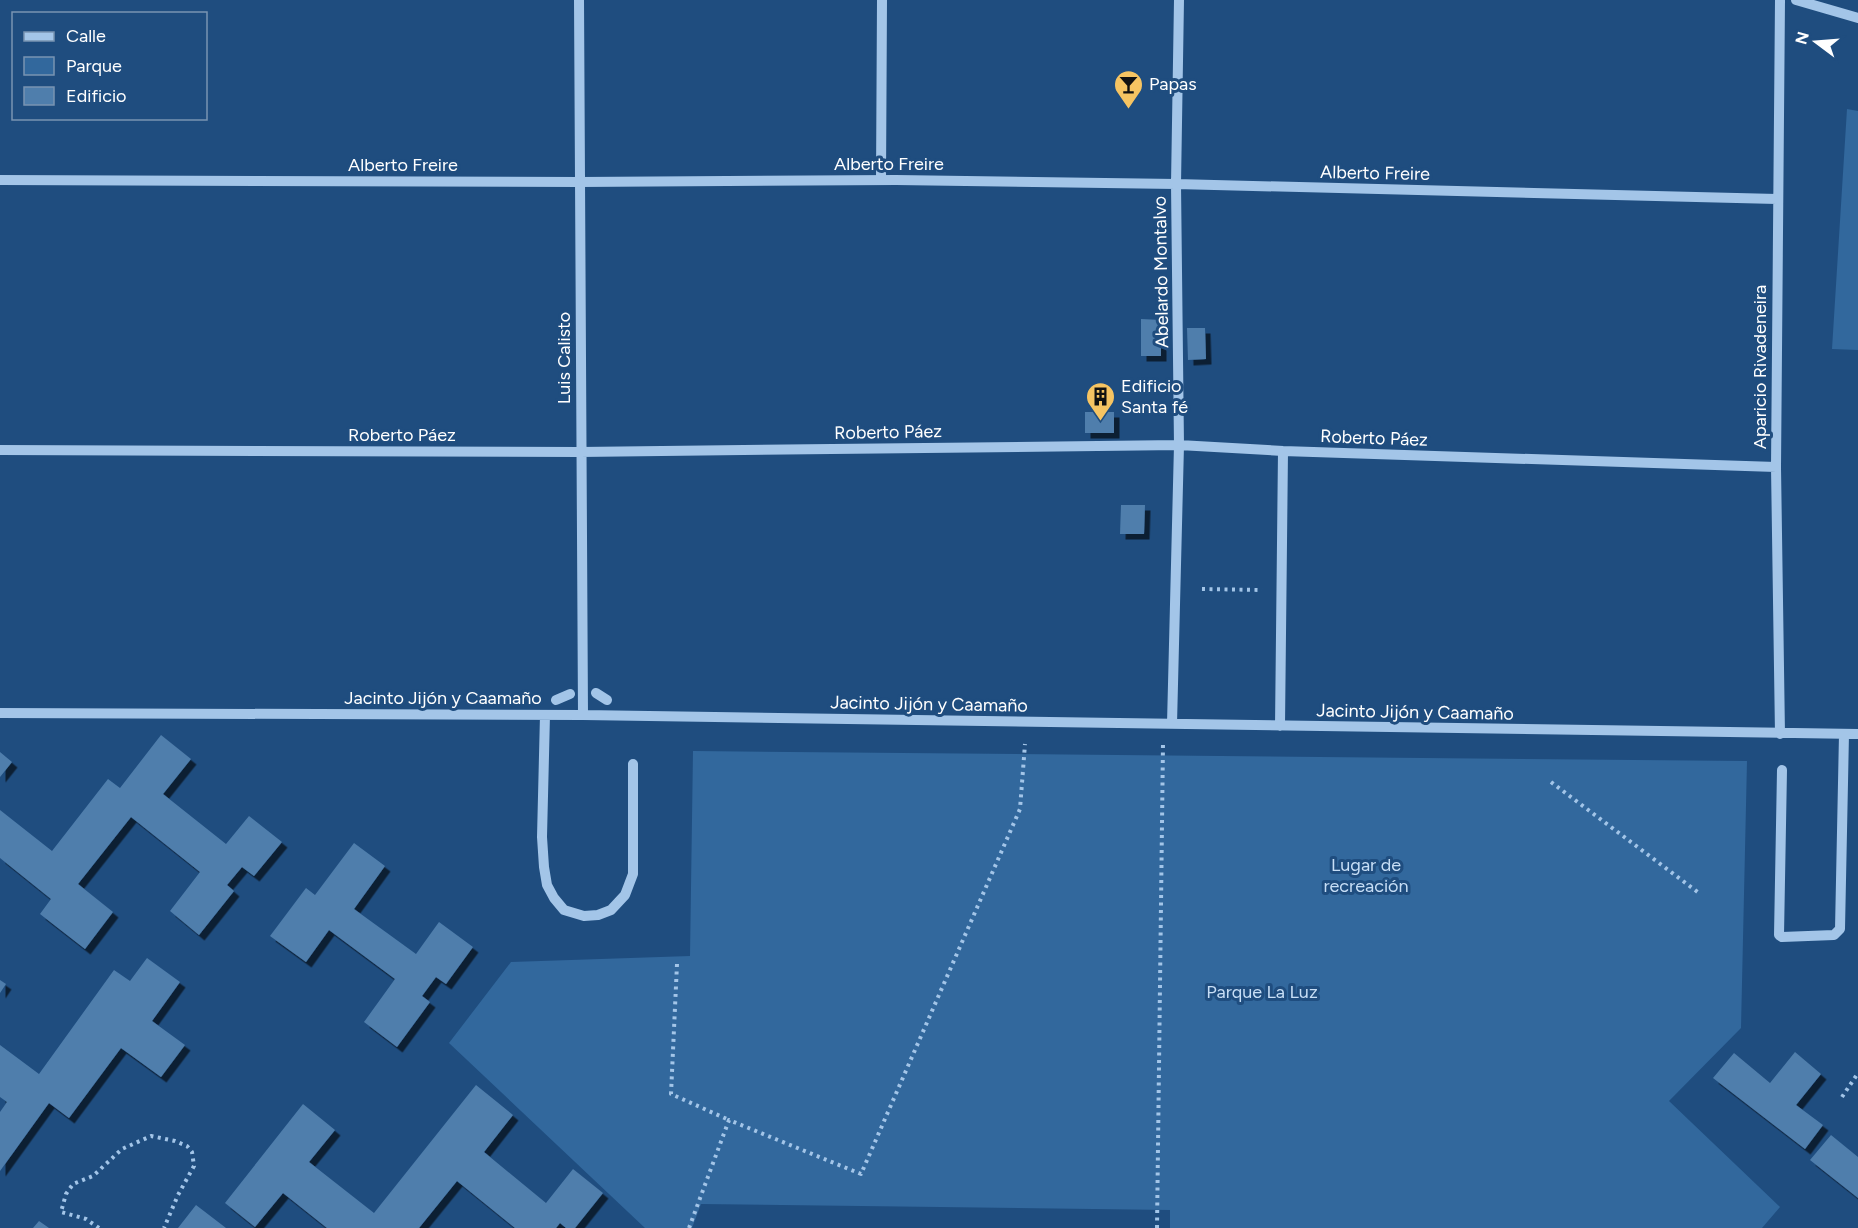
<svg xmlns="http://www.w3.org/2000/svg" width="1858" height="1228" font-family="Figtree,sans-serif">
<style>
.green{fill:#32689d}
.building{fill:#4f7eac;filter:url(#shadow)}
.lines{fill:none;stroke-linecap:round;stroke-linejoin:round}
.path{stroke:#a3c5e8;stroke-width:4;stroke-dasharray:3 4.5;stroke-linecap:butt}
.minor{stroke:#a3c5e8;stroke-width:10}
.labels{text-anchor:middle;dominant-baseline:central;stroke-width:6;stroke-linejoin:round;paint-order:stroke}
.poi-label{font-size:18px;fill:#fff;stroke:#1f4d7f;text-anchor:start}
.street-label{font-size:18px;fill:#fff;stroke:#1f4d7f}
.park-label{font-size:18px;fill:#c7def6;stroke:#1f4d7f}
</style>
<defs>
<filter id="shadow"><feDropShadow dx="5.5" dy="5.5" stdDeviation="0" flood-color="#0009"/></filter>
</defs>
<rect width="100%" height="100%" fill="#1f4d7f"/>
<path class="green" d="M1847 109 1858 111V350L1832 349Z
M693 751 1747 761 1741 1028 1669 1101 1780 1207 1762 1228H1170V1210L701 1204 692 1228H645L449 1043 511 962 690 956Z"/>
<path class="building" d="M1141 319 1161 320V356H1141Z
M1187 328H1205L1206 359 1188 360Z
M1085 412H1114V433H1085Z
M1121 505H1145L1144 534H1120Z
M161 735 191 759 163 794 226 844 249 816 282 842 254 876 242 867 227 885 234 891 199 935 170 911 200 872 131 817 78 884 113 912 85 949 40 914 51 899 0 858V810L52 851 108 779 120 788Z
M0 752 12 762 0 777Z
M354 843 385 866 354 909 416 954 439 922 473 947 446 984 436 977 422 996 430 1002 397 1047 364 1022 395 979 329 930 306 962 270 936 306 888 315 895Z
M147 958 180 982 152 1021 185 1045 161 1077 121 1048 69 1118 49 1103 0 1171V1112L7 1102 0 1097V1045L39 1074 114 970 130 981Z
M0 980 6 984 0 993Z
M1795 1052 1821 1074 1796 1105 1823 1125 1805 1149 1713 1078 1734 1053 1770 1083Z
M476 1085 513 1115 484 1152 546 1203 573 1169 603 1193 575 1228H566L560 1223 556 1228H515L457 1181 419 1228H327L283 1193 255 1227 225 1203 303 1104 335 1130 309 1162 374 1213Z
M1831 1135 1858 1157V1198L1810 1160Z
M196 1205 226 1228H178Z
M39 1221 49 1228H33Z"/>
<g class="lines">
<path class="path" d="M1202 589 1262 590
M1551 782 1699 893
M677 964 671 1094 729 1120
M1842 1097 1858 1073
M99 1228 86 1219 61 1212 66 1194 73 1184 93 1176 122 1149 151 1136 175 1141 187 1146 192 1152 194 1166 178 1195 164 1228
M689 1228 729 1120 861 1174 1020 809 1025 744
M1157 1228 1163 743"/>
<path class="minor" d="M579 0 583 715
M1780 0 1776 467 1780 734
M1796 0 1858 18
M0 180 580 182 896 180 1176 184 1777 199
M881 180 882 0
M0 450 580 452 1179 445 1283 451 1776 467
M596 693 607 700
M556 700 570 694
M0 713 583 715 1858 734
M545 715 542 837 544 867 547 885 554 898 564 910 584 916 598 915 611 910 625 895 633 874V764
M1172 724 1179 445 1176 184 1179 0
M1280 726 1283 451
M1782 770 1779 935 1782 937 1834 935 1840 929 1844 734"/>
</g>
<defs>
<symbol id="bar-pin" viewBox="-11 -11 22 30"><path d="M0 17L-7.5 6A9.5 9.5 0 1 1 7.5 6Z" fill="#f6c462" stroke="#1f4d7f"/><path d="M-6-5H6L.8 .8V4.5H3.5V6h-7V4.5H-.8V.8Z" fill="#111"/></symbol>
<symbol id="building-pin" viewBox="-11 -11 22 30"><path d="M0 17L-7.5 6A9.5 9.5 0 1 1 7.5 6Z" fill="#f6c462" stroke="#1f4d7f"/><path d="M-4-6H4V6H1V3H-1V6H-4ZM-2.5-4.3h1.7v1.8h-1.7ZM.8-4.3h1.7v1.8H.8ZM-2.5-1h1.7V.8h-1.7ZM.8-1h1.7V.8H.8Z" fill="#111"/></symbol>
</defs>
<g fill-rule="evenodd">
<use href="#bar-pin" x="1112" y="68" width="33" height="45"/>
<use href="#building-pin" x="1084" y="380" width="33" height="45"/>
</g>
<g class="labels">
<g class="poi-label">
<text x="1149" y="84">Papas</text>
<text x="1121" y="386">Edificio<tspan x="1121" dy="21">Santa fé</tspan></text>
</g>
<g class="street-label">
<text x="889" y="164">Alberto Freire</text>
<text x="403" y="165">Alberto Freire</text>
<text transform="translate(1375 173) rotate(1)">Alberto Freire</text>
<text transform="translate(1161 272) rotate(-91)">Abelardo Montalvo</text>
<text transform="translate(564 358) rotate(-90)">Luis Calisto</text>
<text transform="translate(1760 367) rotate(-90)">Aparicio Rivadeneira</text>
<text transform="translate(888 432) rotate(-1)">Roberto Páez</text>
<text x="402" y="435">Roberto Páez</text>
<text transform="translate(1374 438) rotate(2)">Roberto Páez</text>
<text x="443" y="698">Jacinto Jijón y Caamaño</text>
<text transform="translate(929 704) rotate(1)">Jacinto Jijón y Caamaño</text>
<text transform="translate(1415 712) rotate(1)">Jacinto Jijón y Caamaño</text>
</g>
<g class="park-label">
<text x="1366" y="865">Lugar de<tspan x="1366" dy="21">recreación</tspan></text>
<text x="1262" y="992">Parque La Luz</text>
</g>
</g>
<rect x="12" y="12" width="195" height="108" fill="#1f4d7f" stroke="#7994b2" stroke-width="1.5"/>
<rect x="24" y="32" width="30" height="9" fill="#a3c5e8" stroke="#7994b2" stroke-width="1.5"/>
<text x="66" y="42" font-size="18" fill="#ffffff">Calle</text>
<rect x="24" y="57" width="30" height="18" fill="#32689d" stroke="#7994b2" stroke-width="1.5"/>
<text x="66" y="72" font-size="18" fill="#ffffff">Parque</text>
<rect x="24" y="87" width="30" height="18" fill="#4f7eac" stroke="#7994b2" stroke-width="1.5"/>
<text x="66" y="102" font-size="18" fill="#ffffff">Edificio</text>
<g transform="translate(1816 42) rotate(286)" stroke="#1f4d7f" stroke-width="4.5" paint-order="stroke">
<path d="M0-4.5L10 22L0 15L-10 22Z" fill="#ffffff"/>
<text y="-9" font-size="16" font-weight="bold" text-anchor="middle" fill="#ffffff">N</text>
</g>
</svg>
